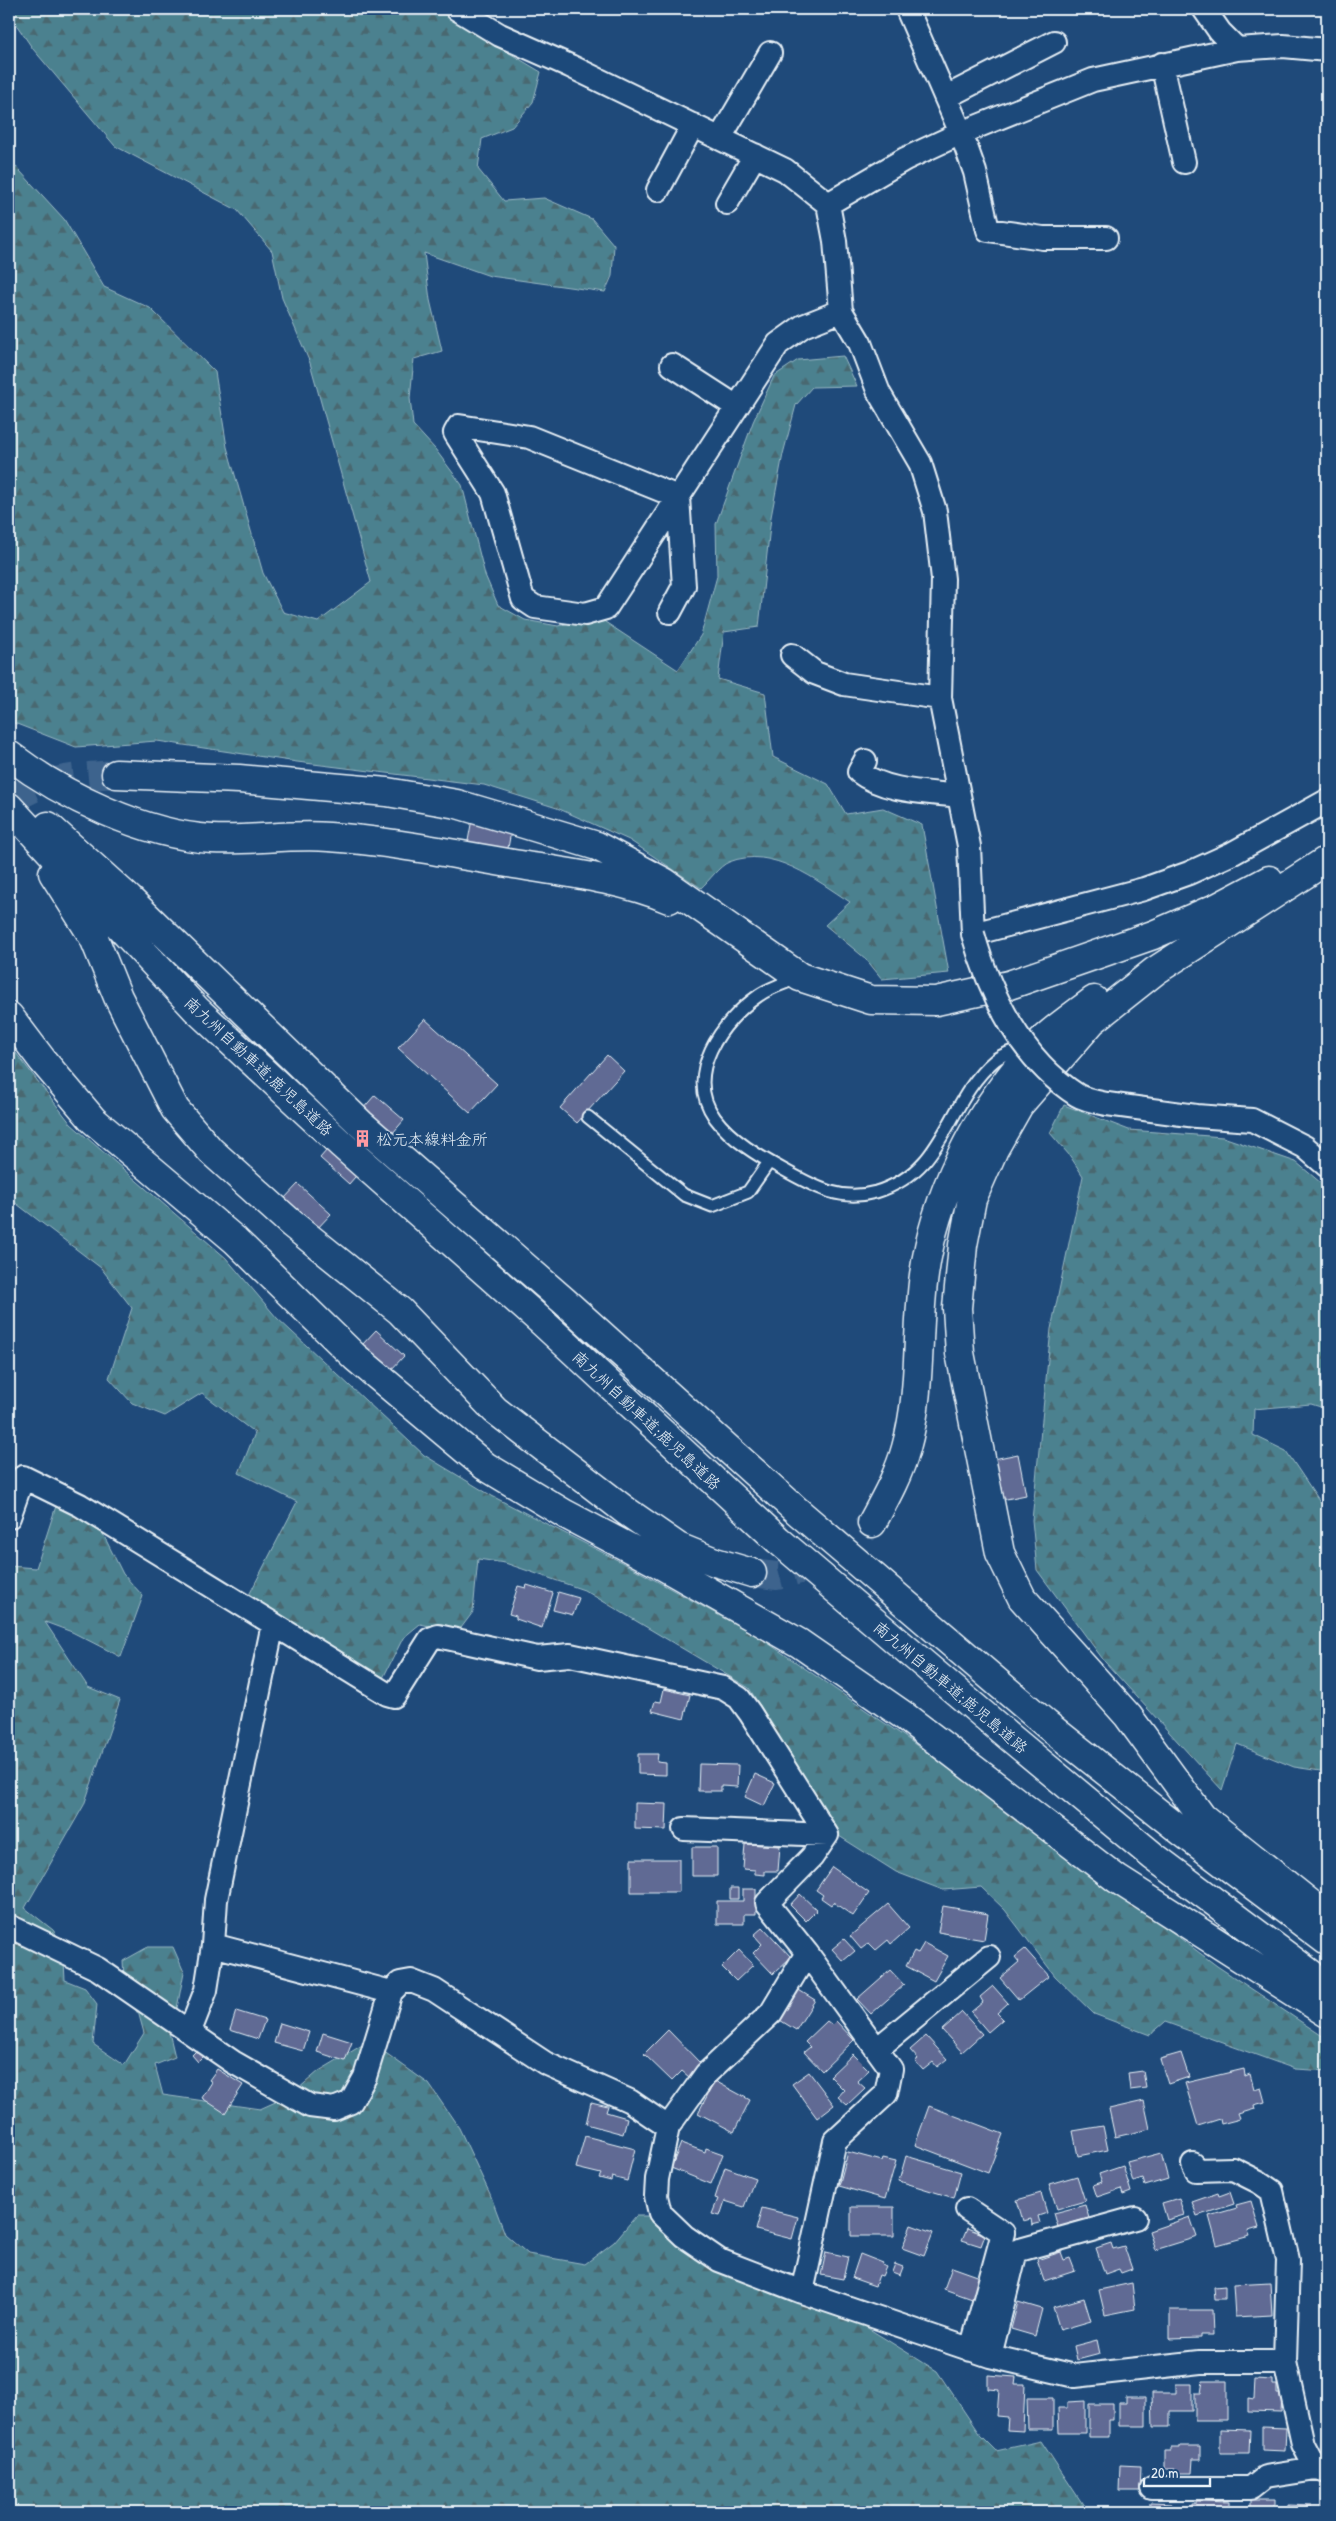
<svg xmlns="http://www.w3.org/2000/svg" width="1336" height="2521" font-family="'Patrick Hand','Klee One',sans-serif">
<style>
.forest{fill:url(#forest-firs);stroke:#9ab9c4}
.building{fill:#616b94;stroke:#e8f1f8}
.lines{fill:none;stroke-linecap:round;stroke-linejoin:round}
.motorway-tunnel{stroke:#3d638d;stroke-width:28;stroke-dasharray:28 14;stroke-linecap:butt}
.service-casing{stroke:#e8f1f8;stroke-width:15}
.minor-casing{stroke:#e8f1f8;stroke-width:26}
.motorway-casing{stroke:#e8f1f8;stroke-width:31}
.service{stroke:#1f4a7a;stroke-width:11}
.minor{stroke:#1f4a7a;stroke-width:22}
.motorway{stroke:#1f4a7a;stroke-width:28}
.minor-bridge-casing{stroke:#e8f1f8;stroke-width:26;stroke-linecap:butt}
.minor-bridge{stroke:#1f4a7a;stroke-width:22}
.labels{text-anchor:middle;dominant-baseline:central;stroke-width:4.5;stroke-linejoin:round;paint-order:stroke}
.street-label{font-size:16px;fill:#e8f1f8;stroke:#1f4a7a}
.poi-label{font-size:16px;fill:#e8f1f8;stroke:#1f4a7a;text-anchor:start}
</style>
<defs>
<pattern id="forest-firs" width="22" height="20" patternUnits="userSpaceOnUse" patternTransform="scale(1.25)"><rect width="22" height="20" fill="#4c818f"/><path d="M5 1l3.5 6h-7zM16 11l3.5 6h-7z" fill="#496770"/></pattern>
</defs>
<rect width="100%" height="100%" fill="#1f4a7a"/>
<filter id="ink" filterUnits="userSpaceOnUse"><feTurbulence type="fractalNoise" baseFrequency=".02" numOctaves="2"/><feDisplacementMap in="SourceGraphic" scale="10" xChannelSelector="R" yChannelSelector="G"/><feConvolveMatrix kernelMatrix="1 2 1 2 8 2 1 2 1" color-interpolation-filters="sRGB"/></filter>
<g filter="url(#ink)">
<path class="forest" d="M9 9H436L541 72 533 102 512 127 482 139 478 169 504 201 544 198 592 219 614 245 612 276 605 292 490 276 424 253 430 300 442 351 414 359 410 398 413 425 435 449 462 485 485 575 498 605 525 620 558 626 596 616 678 670 701 635 717 576 716 524 753 422 774 376 798 360 843 356 857 386 812 387 796 405 783 454 771 517 759 627 724 632 718 679 765 693 773 757 828 784 846 814 883 808 922 825 949 973 882 979 866 959 825 925 850 902C816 880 772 845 729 862 719 866 709 881 701 888L629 840 557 808 484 785 297 762 157 741 76 747 9 721V159L64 219 104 287 150 308 215 372 227 447 263 573 283 612 318 622 371 582 310 363 282 298 272 251 237 210 115 146 33 49 9 14Z
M9 1044 71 1124 226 1258 277 1318 424 1455 492 1496 631 1567 762 1639 905 1737 1119 1892 1217 1966 1327 2039V2071L1295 2069 1165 2022 1150 2035 1094 2014 1055 1976 1005 1910 981 1887 943 1890 896 1872 839 1836 749 1688 584 1590 505 1563 478 1559 473 1612 458 1632 420 1624 403 1638 382 1680 248 1597 297 1502 239 1473 255 1433 202 1393 165 1416 132 1403 109 1378 132 1308 101 1268 9 1198Z
M1064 1105 1129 1130 1223 1137 1296 1162 1327 1188V1409L1311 1404 1254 1409 1253 1435 1286 1451 1327 1512V1772L1294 1767 1237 1744 1222 1790 1105 1662 1037 1570 1032 1520 1051 1329 1083 1176 1070 1156 1050 1133Z
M56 1506 96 1520 123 1574 143 1596 121 1657 72 1632 45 1622 88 1687 120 1700 84 1805 25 1908 53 1930 63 1944 65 1980 85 1988 97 2004 93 2044 124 2065 144 2033 139 2015 125 1995 123 1961 148 1947H173L184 1972 177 2008 169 2032 175 2057 155 2065 163 2095 260 2109 291 2095 319 2071 369 2041 429 2084 459 2128 490 2194 505 2234 528 2254 585 2264 614 2242 636 2216H665L717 2264 816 2296 937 2371 980 2435 996 2451 1041 2441 1088 2512H9V1566L36 1568Z"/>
<path class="building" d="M472 819 512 826 504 870 464 863Z
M425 1019 497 1084 470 1113 398 1048Z
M607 1055 624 1071 577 1123 560 1108Z
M375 1095 404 1120 349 1184 320 1158Z
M298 1184 331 1214 300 1247 267 1217Z
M376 1330 404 1356 375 1387 347 1361Z
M1018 1454 1026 1495 982 1504 974 1463Z
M527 1585 553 1593 542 1628 516 1619V1616L509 1614 518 1586 526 1588Z
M558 1592 579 1598 573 1615 553 1610Z
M664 1689 690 1695 684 1719 652 1711 655 1701 661 1702Z
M638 1754H658L657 1762 666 1763V1775L638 1774Z
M699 1764 738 1765 737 1787 721 1786V1791H698Z
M755 1774 775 1783 764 1806 745 1797Z
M635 1803 667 1804 666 1830 635 1829Z
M745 1844 780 1846 778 1871H765V1875L755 1874V1870L743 1869Z
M692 1847H717V1876H692Z
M631 1859H679V1892H631Z
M832 1867 869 1893 853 1916 833 1902 831 1905 821 1898 823 1895 816 1890Z
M730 1888H738V1899H730Z
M743 1889H756V1914H744V1924H717V1901H743Z
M800 1894 817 1910 806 1921 790 1905Z
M888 1904 909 1928 891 1944 888 1940 876 1950 869 1943 861 1949 850 1936Z
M943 1906 988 1914 984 1940 938 1932Z
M763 1927 791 1957 773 1974 753 1953 762 1944 754 1935Z
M844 1939 855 1951 843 1961 832 1949Z
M924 1943 948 1956 934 1981 906 1966 914 1951 918 1953Z
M1025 1949 1049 1976 1019 2000 1000 1978 1019 1962 1015 1957Z
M739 1950 753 1965 736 1981 722 1967Z
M890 1970 904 1985 871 2014 857 1999Z
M993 1986 1008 2003 997 2013 1003 2019 988 2032 971 2012 983 2002 980 1997Z
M797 1989 815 2000 796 2030 778 2019Z
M236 2011 265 2020 258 2039 230 2030Z
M962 2012 982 2034 962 2052 942 2030Z
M827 2021 832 2025 836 2021 854 2040 822 2071 804 2052 810 2047 805 2042Z
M280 2023 309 2032 303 2051 274 2043Z
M668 2030 701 2064 689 2077 682 2071 672 2081 644 2054Z
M323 2033 352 2042 345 2061 317 2052Z
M926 2036 947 2059 937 2067 933 2062 923 2070 915 2061 918 2059 910 2050Z
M197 2050 204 2056 198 2062 192 2055Z
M1181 2053 1189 2077 1168 2084 1160 2059Z
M853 2054 869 2070 857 2081 865 2088 847 2105 838 2097 844 2090 830 2076Z
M217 2069 243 2085 225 2113 202 2098 212 2082 209 2080Z
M1244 2069 1245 2076 1250 2074 1254 2089 1261 2087 1265 2102 1254 2105 1255 2109 1238 2114 1240 2119 1221 2124 1220 2119 1198 2126 1185 2083Z
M1143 2071 1146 2088 1130 2090 1128 2073Z
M809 2072 834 2105 817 2118 792 2084Z
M715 2081 750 2100 734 2132 698 2113Z
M1144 2101 1150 2129 1115 2137 1109 2109Z
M591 2102 608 2106 606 2112 627 2118 623 2134 586 2124Z
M929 2106 1003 2134 988 2173 915 2145Z
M1103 2126 1108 2150 1078 2156 1073 2131Z
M585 2136 635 2149 627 2181 612 2177 611 2181 599 2178 601 2174 576 2168Z
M681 2143 705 2152 706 2148 723 2154 711 2184 671 2168Z
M848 2152 882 2161 883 2158 896 2161 885 2199 839 2186Z
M1161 2153 1168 2179 1145 2186 1143 2179 1133 2182 1127 2162Z
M906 2156 961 2172 954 2198 899 2181Z
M1123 2166 1131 2192 1123 2195 1121 2189 1097 2197 1093 2185 1102 2182 1099 2174Z
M725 2167 755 2178 744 2207 725 2201 720 2216 712 2214 718 2199 715 2198Z
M1077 2176 1085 2201 1057 2209 1049 2184Z
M1230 2192 1234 2204 1197 2216 1192 2202 1218 2193 1219 2196Z
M1041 2193 1047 2213 1038 2216 1040 2223 1032 2225 1031 2219 1023 2221 1017 2200Z
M1179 2198 1184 2215 1167 2220 1162 2203Z
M1251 2201 1259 2228 1248 2231 1250 2236 1217 2245 1209 2216 1237 2208 1236 2205Z
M1085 2205 1089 2218 1058 2227 1054 2213Z
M851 2207H894V2236H851Z
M762 2208 798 2217 792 2239 756 2230Z
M1190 2217 1197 2237 1155 2250 1149 2231Z
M911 2225 933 2233 924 2256 902 2248Z
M967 2228 985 2235 981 2246 962 2240Z
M1111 2243 1113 2249 1124 2246 1132 2269 1121 2273 1119 2269 1105 2274 1096 2248Z
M826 2252 848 2257 843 2279 821 2275Z
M1061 2252 1064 2260 1070 2258 1075 2271 1044 2281 1037 2260Z
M860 2254 883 2263 882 2265 886 2267 882 2276 879 2275 875 2286 852 2278Z
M895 2264 903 2267 900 2275 892 2272Z
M952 2267 983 2278 975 2300 944 2289Z
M1132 2283 1135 2309 1105 2315 1099 2290Z
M1270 2283 1272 2315 1235 2317 1233 2285Z
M1225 2286V2299H1215L1214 2287Z
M1084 2298 1091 2321 1060 2330 1053 2307Z
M1018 2302 1042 2309 1035 2336 1011 2329Z
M1170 2310H1212L1213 2335H1200V2338L1170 2339Z
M1097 2340 1100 2354 1077 2360 1074 2346Z
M988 2375 1016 2377 1015 2384H1025L1023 2431 1007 2430 1008 2417 997 2416 999 2390 988 2389Z
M1255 2379 1272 2380V2385H1277V2394H1282L1281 2412 1248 2411V2398L1254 2399Z
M1203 2381H1227V2420H1195V2393H1201Z
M1176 2384H1192V2411H1170V2427H1153L1152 2393H1176Z
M1126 2397H1146V2426H1119V2403H1126Z
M1027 2398H1053V2429H1028Z
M1085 2401V2433H1059L1058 2408H1067V2402Z
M1089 2404H1113V2420H1109V2437H1089Z
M1262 2427 1286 2428 1285 2451 1262 2450Z
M1220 2429 1250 2430 1249 2454H1220Z
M1180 2446H1200V2459H1193L1192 2473H1174V2469H1164V2451H1171V2448H1180Z
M1120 2465 1141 2466 1140 2491H1119Z
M1324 2498H1327V2512H1323Z
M1251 2500H1275V2512H1251Z
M1196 2501 1229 2502V2511L1231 2512H1186V2509H1193V2504H1196Z
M1150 2503 1171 2504V2512H1149Z
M1289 2504 1311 2505V2512H1289Z"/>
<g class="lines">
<path class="motorway-tunnel" d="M9 802C43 778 75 777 116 774
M752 1573 777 1576 827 1563 872 1523"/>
<defs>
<path id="service" d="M800 977C786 983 770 987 758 996 722 1021 683 1074 715 1118 731 1140 760 1157 784 1170 815 1187 840 1202 876 1192 948 1170 945 1102 995 1060 1002 1054 1016 1050 1025 1046
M588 1117 684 1195 712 1206 748 1192 769 1162"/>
<path id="minor" d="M457 9 500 35 570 66 785 170 828 204 835 241 841 311 860 343 879 393 920 463 935 511 943 579 940 698 969 846 973 934 1144 889 1189 873 1233 853 1327 801
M907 9 961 133 975 172 988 230 1043 238H1106
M1204 9 1220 32 1237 49
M1162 64 1184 162
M946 97 1054 42
M720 138 770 53
M658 190 693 125
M727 203 755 155
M828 204 905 159 961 133 1093 80 1237 49 1283 46 1327 50
M672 365 737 407
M670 612 684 586 678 497 529 437 459 426 455 433 493 493 523 599 535 607 585 614 606 608 778 344 803 326 841 311
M792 655 815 673 844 684 940 698
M865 761 859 772C885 792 927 792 959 796
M1107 1104 1196 1116 1252 1120 1305 1147 1327 1166
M9 1517 23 1477 80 1505 387 1694 394 1696 430 1639 438 1636 537 1658 570 1655 723 1688 739 1698 750 1713 827 1835 812 1857 767 1903 807 1953
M684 1829 827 1835
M9 1926 98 1969 233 2062 310 2106 334 2109 351 2102 365 2077 391 1992 400 1983 411 1981 434 1990 545 2063 630 2101 668 2127
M213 1945 391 1992
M190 2031 206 1990 213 1945 216 1900 273 1624
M877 2049 989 1957
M1193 2164 1196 2170 1233 2169 1259 2182 1272 2191 1288 2260 1285 2362
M967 2209 1003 2233 971 2350
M802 2292 835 2141 886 2094 891 2069 807 1953 771 2013 706 2074 668 2127 657 2179 656 2196 660 2213 684 2236 719 2260 802 2292 990 2356 1075 2376 1200 2362H1285L1303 2444 1316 2469 1327 2472
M990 2356 1016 2251 1135 2218
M1152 2488H1251L1265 2477 1316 2469"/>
<path id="motorway" d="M9 755C63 796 144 835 212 839 251 841 290 834 329 837 389 841 448 853 508 863 561 872 619 878 669 899
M116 774 239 779 387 792 457 804 511 820 597 846 664 882 800 977 871 1000 936 1001 1009 985 1153 935 1218 907 1269 880
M9 807 196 1009 341 1144 542 1322 778 1540 1012 1739 1153 1856 1327 1986
M48 826 129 899 361 1124 564 1301 796 1510 1046 1724 1181 1831 1327 1941
M1327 860 1155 971 1092 1021 1019 1105 994 1149 972 1199 963 1245 957 1308 960 1353 1000 1553 1022 1598 1128 1716 1202 1817 1327 1917
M53 873 94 938 118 997 175 1109 211 1151 292 1224 400 1311 495 1410 626 1511 678 1547 715 1562 752 1573
M9 1016 43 1061 93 1120 235 1240 355 1357 485 1466 565 1514 658 1563 799 1643 903 1715 1117 1879 1327 2013
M872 1523C885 1499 899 1474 906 1448 922 1391 916 1332 924 1275 935 1195 975 1116 1028 1055 1046 1034 1072 1017 1094 1000"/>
</defs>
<use href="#service" class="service-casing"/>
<use href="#minor" class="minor-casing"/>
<use href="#motorway" class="motorway-casing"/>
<use href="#service" class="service"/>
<use href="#minor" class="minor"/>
<use href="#motorway" class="motorway"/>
<defs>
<path id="minor-bridge" d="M973 934C990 995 1022 1060 1077 1095 1085 1100 1097 1102 1107 1104"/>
</defs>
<use href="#minor-bridge" class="minor-bridge-casing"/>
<use href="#minor-bridge" class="minor-bridge"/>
</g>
</g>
<defs>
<symbol id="building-bare" viewBox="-9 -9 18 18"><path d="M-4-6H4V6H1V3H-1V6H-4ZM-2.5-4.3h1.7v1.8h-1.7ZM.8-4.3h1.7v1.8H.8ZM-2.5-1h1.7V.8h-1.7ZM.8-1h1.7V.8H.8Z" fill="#ff9aa2" stroke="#1f4a7a" stroke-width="2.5" paint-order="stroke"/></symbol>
</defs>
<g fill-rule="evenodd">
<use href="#building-bare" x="350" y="1126" width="25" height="25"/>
</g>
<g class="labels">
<g class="street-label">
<text transform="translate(259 1066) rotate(43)">南九州自動車道;鹿児島道路</text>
<text transform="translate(647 1420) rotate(43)">南九州自動車道;鹿児島道路</text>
<text transform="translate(951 1687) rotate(40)">南九州自動車道;鹿児島道路</text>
</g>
<g class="poi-label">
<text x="376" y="1139">松元本線料金所</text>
</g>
</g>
<rect width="1336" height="2521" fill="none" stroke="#1f4a7a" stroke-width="30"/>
<rect x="15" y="15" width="1306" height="2491" fill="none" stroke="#e8f1f8" stroke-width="2" filter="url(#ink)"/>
<path d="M1144 2478v8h66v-8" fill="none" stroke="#e8f1f8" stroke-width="2.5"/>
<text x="1151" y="2478" font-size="15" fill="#e8f1f8" stroke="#1f4a7a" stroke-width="4" paint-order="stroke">20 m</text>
</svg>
